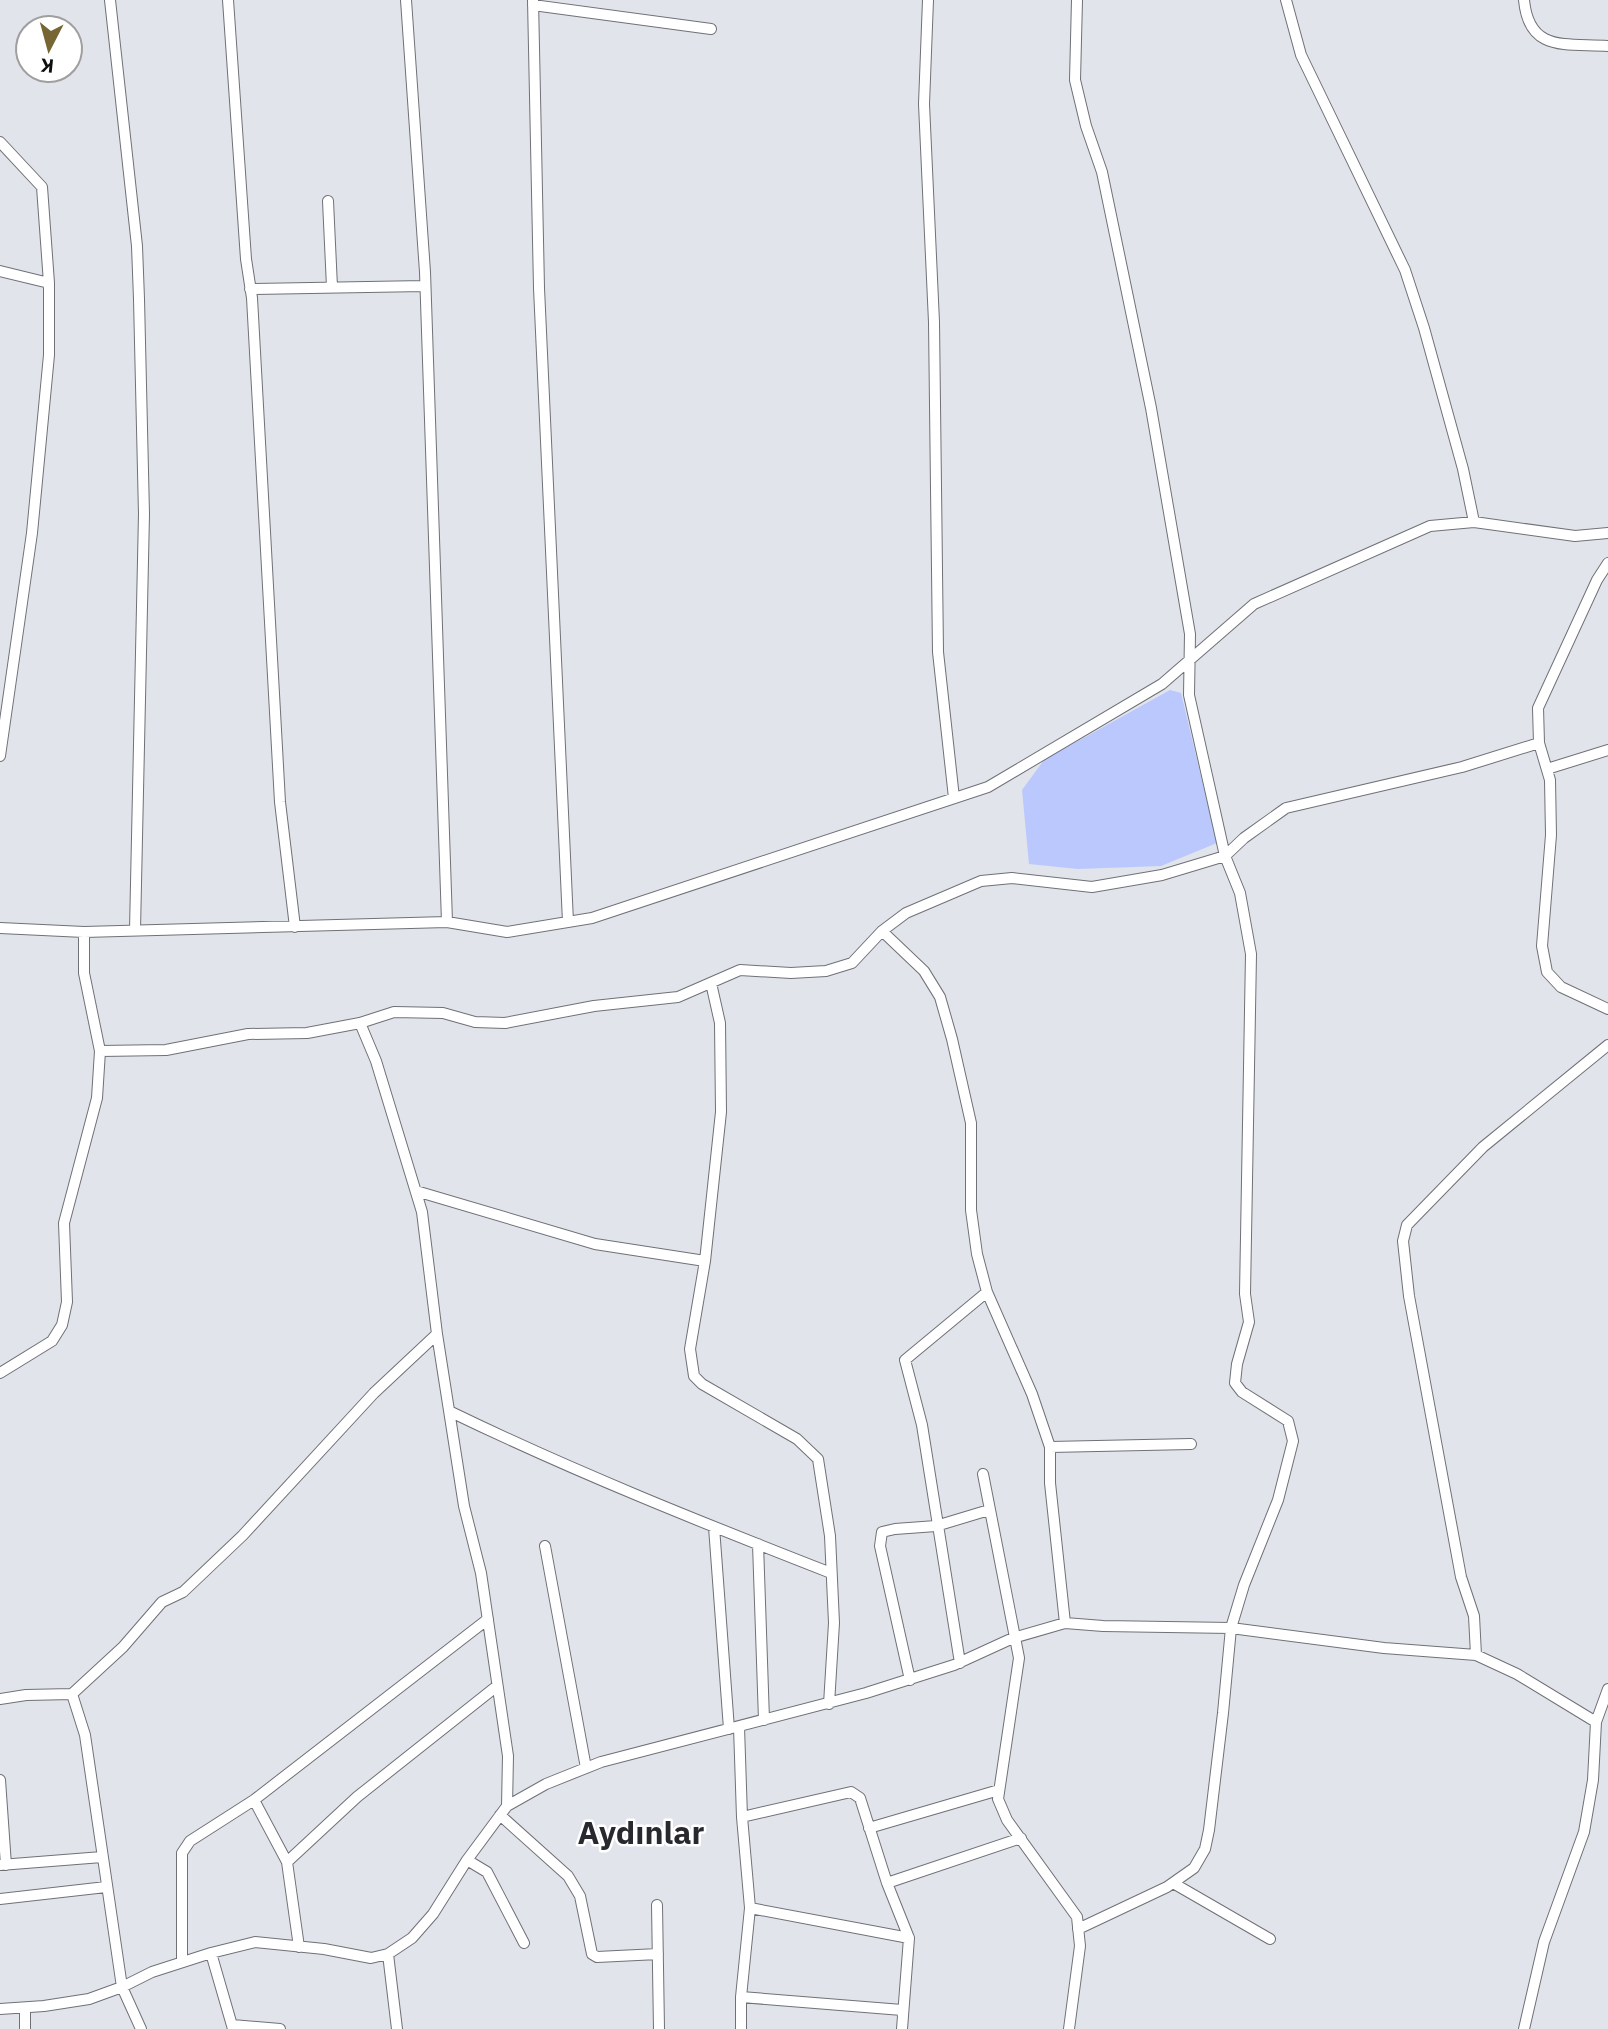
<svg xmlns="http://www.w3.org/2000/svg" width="1608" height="2029" font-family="'IBM Plex Sans',sans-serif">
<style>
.green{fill:#bac8fd}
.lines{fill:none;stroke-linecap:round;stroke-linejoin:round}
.minor-casing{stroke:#6f7177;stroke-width:12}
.minor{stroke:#fff;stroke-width:10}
.labels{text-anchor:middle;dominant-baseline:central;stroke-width:5;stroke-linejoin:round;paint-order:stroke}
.district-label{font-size:32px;font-weight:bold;fill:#27292e;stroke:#fff}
</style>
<rect width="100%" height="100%" fill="#e1e4eb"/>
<path class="green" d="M1170 690 1181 693 1217 843 1161 866 1078 869 1029 864 1022 790 1044 760Z"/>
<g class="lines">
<defs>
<path id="minor" d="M110 0 137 246 139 299 144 514 135 930
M228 0 246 259 252 298 280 802 295 927
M406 0 425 272 447 922
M533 0 539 288 568 922
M928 0 924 104 934 322 938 652 954 798
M1077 0 1075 80 1086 126 1102 172 1151 408 1190 634 1189 695 1225 856 1240 893 1251 954 1245 1294 1249 1322 1237 1364 1235 1383 1242 1392 1288 1421 1293 1441 1278 1500 1244 1585 1231 1628 1223 1713 1209 1830 1205 1849 1194 1868 1167 1887 1078 1929
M1286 0 1301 55 1405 270 1424 328 1463 469 1474 522
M1524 0C1529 53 1566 43 1608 46
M533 5 711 29
M0 142 42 187 49 283V355L32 533 0 756
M328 201 332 287
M0 271 49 283
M250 289 424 286
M1608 563 1597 580 1538 708 1539 743 1550 780 1551 835 1542 946 1547 972 1561 987 1608 1009
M1547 769 1608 750
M0 928 84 932 447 922 507 932 592 918 988 787 1162 684 1254 604 1430 526 1474 522 1575 536 1608 533
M882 931 924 971 940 997 952 1039 971 1123V1210L977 1254 987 1292 1032 1394 1050 1447V1483L1065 1623
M711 983 720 1023 721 1112 705 1261 690 1349 694 1376 702 1384 797 1439 818 1459 830 1536 834 1623 829 1704
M360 1023 376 1061 422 1212 437 1334 464 1506 481 1573 508 1756 507 1806
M100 1051 166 1050 248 1034 307 1033 360 1023 394 1012 443 1013 475 1022 505 1023 594 1006 678 997 740 970 791 973 826 971 852 963 882 931 906 913 981 881 1012 878 1092 887 1162 875 1225 856 1244 838 1286 808 1462 767 1539 743
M416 1191 595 1244 705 1261
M0 1373 52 1341 62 1325 67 1302 64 1223 97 1098 100 1051 84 973V932
M451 1412C575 1472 703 1523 831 1573
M1050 1447 1191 1444
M983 1474 1019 1658 998 1799 1007 1820 1077 1917 1080 1946 1069 2029
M714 1527 729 1729
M758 1544 764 1720
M545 1546 586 1768
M1476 1655 1474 1616 1461 1577 1409 1296 1403 1241 1407 1225 1483 1147 1608 1045
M960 1663 922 1425 905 1360 987 1292
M910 1680 880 1546 882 1532 895 1529 936 1526 989 1510
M72 1694 123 1647 162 1602 183 1592 243 1535 374 1393 437 1334
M0 1699 26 1695 72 1694 85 1735 122 1987 141 2029
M739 1727 742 1817 750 1908 741 1997V2029
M0 1780 6 1865
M254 1800 287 1862 299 1947
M500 1815 568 1876 580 1896 592 1954 597 1957 658 1954
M742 1817 851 1792 860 1798 887 1883 909 1938
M869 1828 999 1790
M467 1860 487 1872 524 1943
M287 1862 357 1797 497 1686
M0 1865 102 1857
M887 1883 1021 1838
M1173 1883 1270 1939
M0 1899 106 1887
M657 1905 659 2029
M750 1908 909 1938 902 2029
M211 1953 233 2029
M388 1954 397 2029
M182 1962V1853L190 1841 254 1800 488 1619
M741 1997 902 2010
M0 2009 44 2006 89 1999 122 1987 152 1972 211 1953 255 1942 324 1949 371 1958 388 1954 412 1938 433 1914 467 1860 507 1806 546 1784 601 1762 866 1693 954 1665 1013 1638 1065 1623 1103 1626 1231 1628 1384 1648 1476 1655 1517 1674 1596 1722
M232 2025 280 2029
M25 2029V2008
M1524 2029 1544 1942 1584 1832 1593 1780 1596 1722 1608 1689"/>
</defs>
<use href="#minor" class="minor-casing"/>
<use href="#minor" class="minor"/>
</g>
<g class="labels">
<g class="district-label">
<text x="641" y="1832">Aydınlar</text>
</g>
</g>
<g transform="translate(49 49) rotate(186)"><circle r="33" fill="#ffffff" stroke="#9f9fa0" stroke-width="2"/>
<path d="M0-5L12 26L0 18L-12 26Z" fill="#756633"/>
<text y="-10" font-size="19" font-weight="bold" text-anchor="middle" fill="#0e0f11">K</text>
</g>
</svg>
